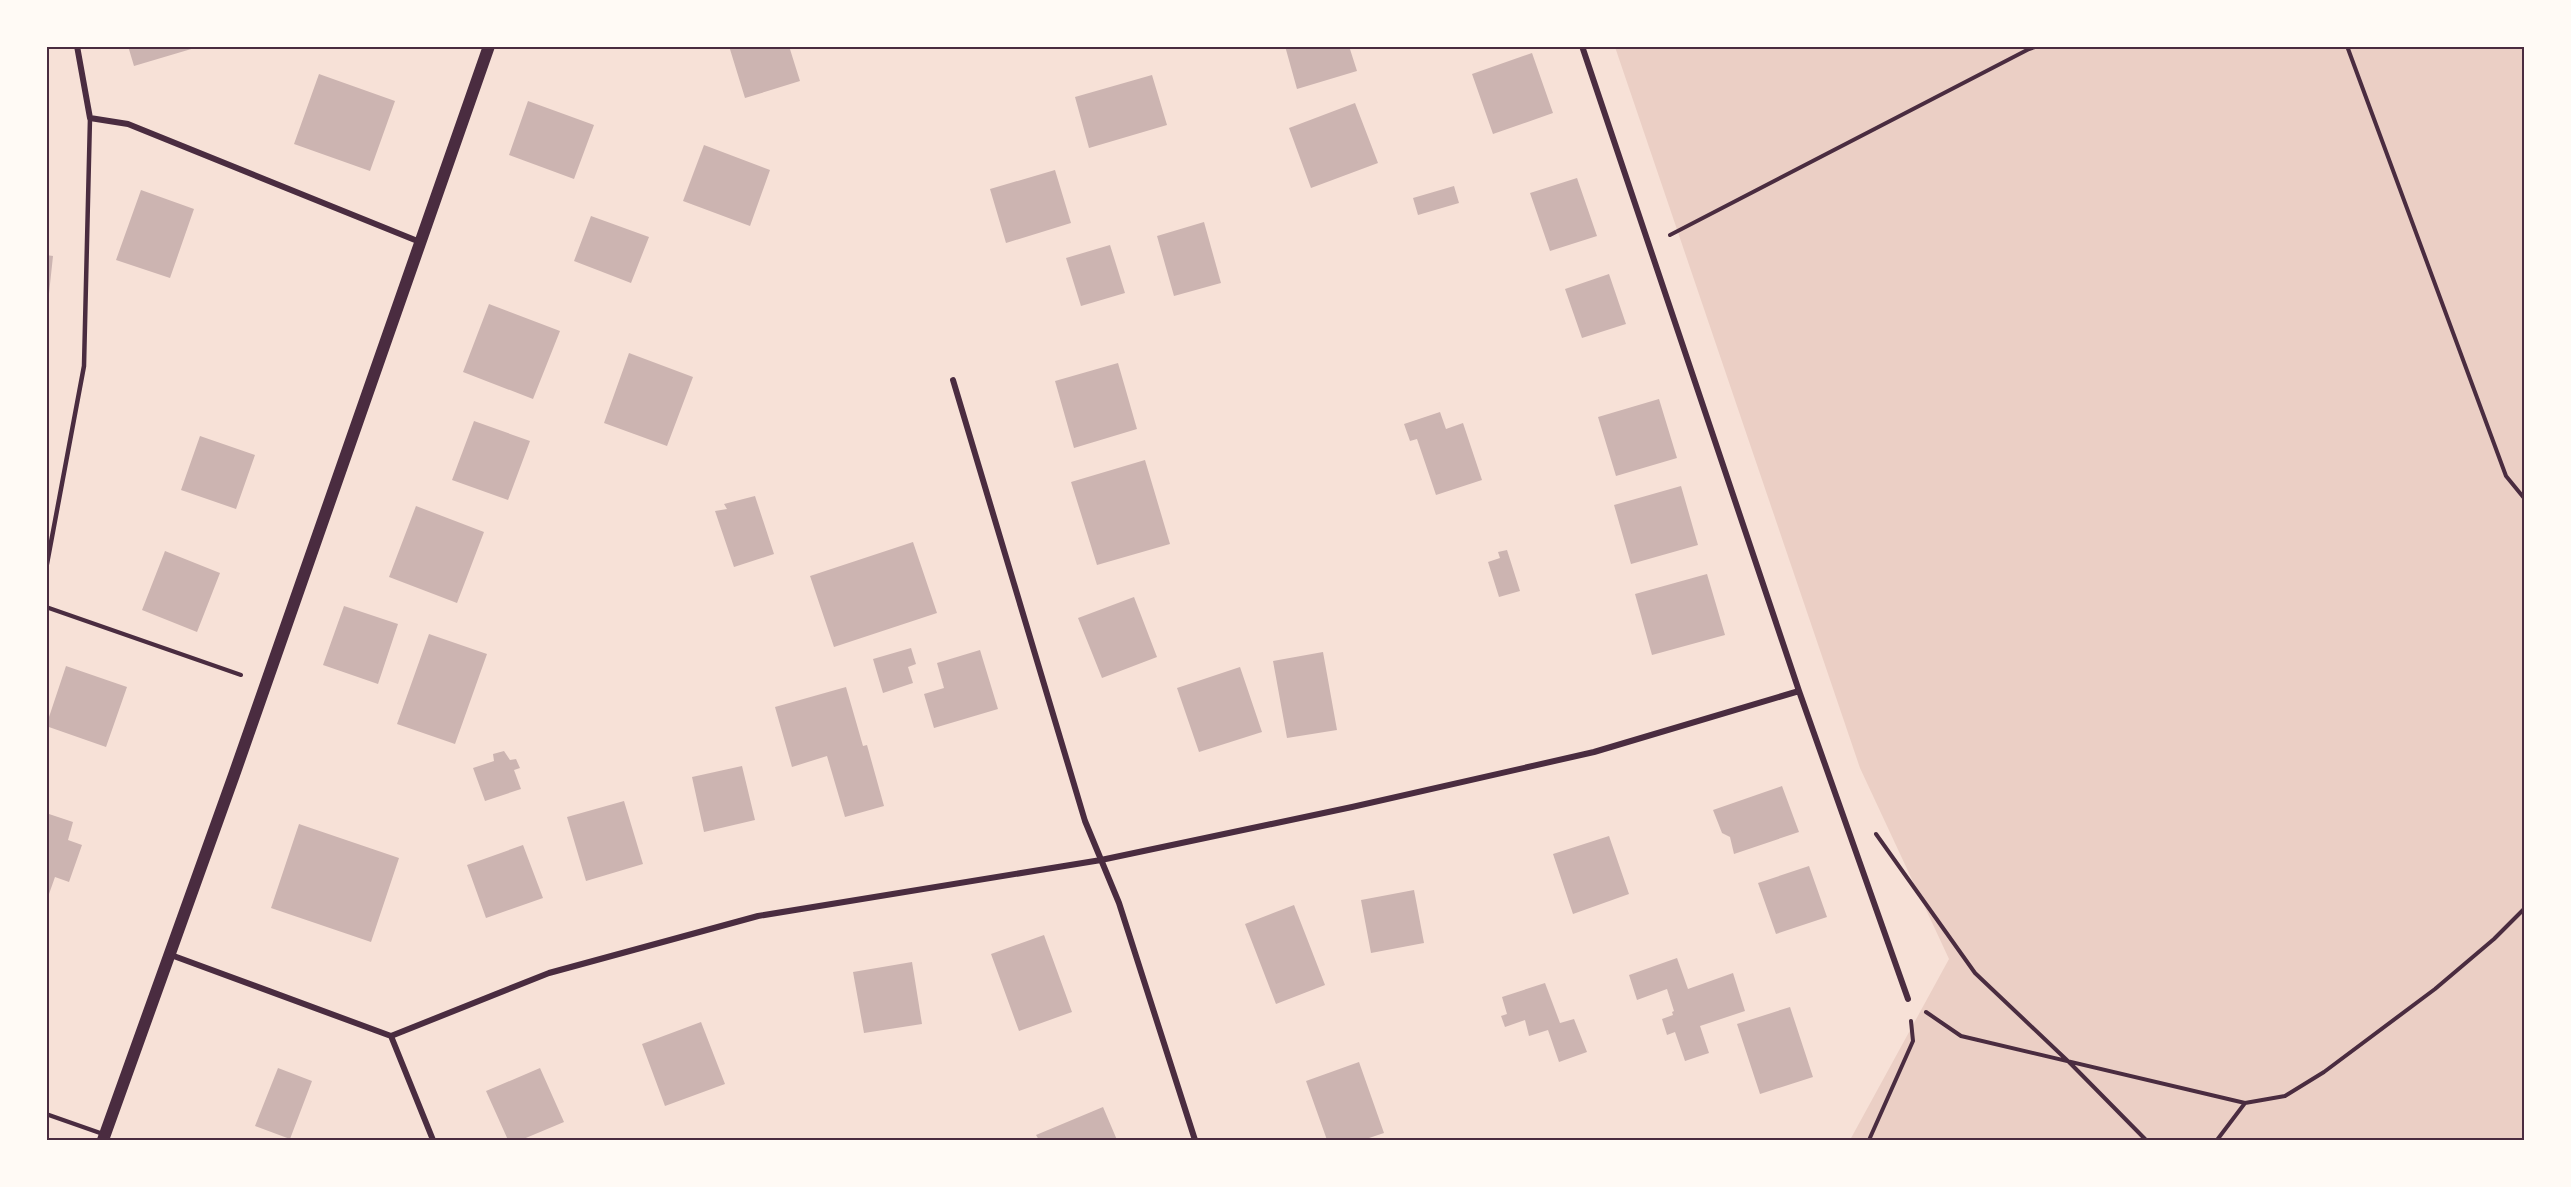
<svg xmlns="http://www.w3.org/2000/svg" width="2571" height="1187" font-family="Karla,sans-serif">
<style>
.green{fill:#ebcfc5}
.building{fill:#ccb4b1}
.lines{fill:none;stroke-linecap:round;stroke-linejoin:round}
.path{stroke:#4a2c40;stroke-width:4}
.service{stroke:#4a2c40;stroke-width:4.5}
.minor{stroke:#4a2c40;stroke-width:6}
.secondary{stroke:#4a2c40;stroke-width:12}
.neatline{fill:none;stroke:#4a2c40;stroke-width:2}
</style>
<rect width="100%" height="100%" fill="#f7e1d7"/>
<path class="green" d="M1615 47H2524V1140H1850L1949 959 1860 768Z"/>
<path class="building" d="M128 46H198V47L134 66Z
M729 46H789L800 81 745 98Z
M1285 46H1349L1357 71 1297 89Z
M1532 53 1553 113 1493 134 1472 74Z
M319 74 395 101 370 171 294 144Z
M1152 75 1167 125 1089 148 1075 97Z
M528 101 594 125 574 179 509 155Z
M1355 103 1378 163 1311 188 1289 128Z
M704 145 770 170 750 226 683 201Z
M1055 170 1071 223 1006 243 990 189Z
M1577 178 1597 236 1550 251 1530 193Z
M1454 186 1459 203 1418 215 1413 198Z
M141 190 194 209 170 278 116 260Z
M591 216 649 237 631 283 574 261Z
M1204 222 1221 283 1174 296 1157 236Z
M1110 245 1125 293 1081 306 1066 258Z
M46 255 53 256 48 303H46Z
M1609 274 1626 324 1582 338 1565 289Z
M489 304 560 331 533 399 463 372Z
M629 353 693 377 667 446 604 423Z
M1118 363 1137 429 1074 448 1055 381Z
M1659 399 1677 458 1616 476 1598 417Z
M1440 412 1446 429 1463 423 1482 480 1436 495 1417 439 1410 441 1404 424Z
M474 421 530 441 508 500 452 480Z
M200 436 255 455 236 509 181 490Z
M1145 460 1170 544 1097 565 1071 482Z
M1681 486 1698 545 1631 564 1614 505Z
M755 496 774 554 734 567 715 511 727 509 724 504Z
M416 506 484 532 457 603 389 577Z
M913 542 937 613 834 647 810 576Z
M1507 550 1520 591 1499 597 1488 562 1500 558 1498 552Z
M165 551 220 573 197 632 142 610Z
M1707 574 1725 635 1652 655 1635 594Z
M1134 597 1157 657 1102 678 1078 618Z
M344 606 398 624 378 684 323 665Z
M429 634 487 654 455 744 397 724Z
M911 648 916 664 908 667 913 683 883 693 873 659Z
M980 650 998 709 934 728 924 694 944 688 937 663Z
M1323 652 1337 730 1287 738 1273 661Z
M66 666 127 687 106 747 46 726Z
M1240 667 1262 732 1199 752 1177 688Z
M846 687 863 746 867 745 884 806 845 817 827 756 792 767 775 707Z
M504 751 510 760 516 759 520 768 514 770 521 789 485 801 473 768 494 761 493 754Z
M742 766 755 820 704 832 692 777Z
M1782 786 1799 832 1734 854 1730 837 1722 833 1713 810Z
M624 801 643 864 586 881 567 817Z
M46 813 73 822 68 840 82 845 69 882 55 877 49 894H46Z
M299 824 399 858 371 942 271 908Z
M1609 836 1629 894 1573 914 1553 854Z
M523 845 543 898 486 918 467 865Z
M1809 866 1827 917 1776 934 1758 883Z
M1414 890 1424 943 1371 953 1361 900Z
M1294 905 1325 985 1276 1004 1245 924Z
M1044 935 1072 1012 1019 1031 991 954Z
M1677 958 1688 989 1733 973 1745 1011 1700 1026 1709 1053 1685 1061 1675 1032 1667 1035 1662 1019 1673 1015 1672 1012 1674 1011 1667 989 1637 1000 1629 975Z
M912 962 922 1024 864 1033 853 972Z
M1545 983 1560 1023 1574 1019 1587 1052 1559 1062 1548 1030 1529 1036 1525 1020 1505 1027 1501 1016 1507 1014 1502 997Z
M1790 1007 1813 1077 1760 1094 1737 1024Z
M701 1022 725 1084 665 1106 642 1044Z
M1359 1062 1384 1133 1363 1140H1327L1306 1081Z
M278 1068 312 1081 290 1139 255 1126Z
M540 1068 564 1122 521 1140H508L486 1091Z
M1103 1107 1117 1140H1039L1036 1135Z"/>
<g class="lines">
<path class="path" d="M2347 46 2506 476 2524 498
M1670 235 2029 49 2038 46
M46 607 241 675
M1876 834 1975 973 2071 1064 2146 1140
M1926 1012 1961 1036 2245 1103
M1869 1140 1913 1041 1911 1021
M2217 1140 2245 1103 2285 1096 2324 1072 2435 989 2494 939 2524 909"/>
<path class="service" d="M46 569 84 366 90 118
M46 1114 103 1134"/>
<path class="minor" d="M77 46 90 118 128 124 420 242
M1582 46 1799 691 1908 999
M953 380 1085 821 1119 903 1195 1140
M171 955 391 1036 549 973 758 916 1101 860 1352 807 1594 752 1799 691
M391 1036 433 1140"/>
<path class="secondary" d="M103 1140 234 775 489 46"/>
</g>
<rect width="2571" height="1187" fill="none" stroke="#fffaf5" stroke-width="96"/>
<rect x="48" y="48" width="2475" height="1091" class="neatline"/>
</svg>
